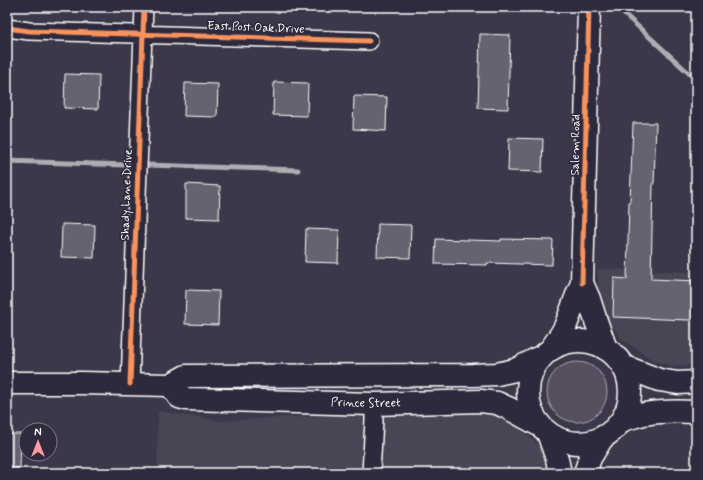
<svg xmlns="http://www.w3.org/2000/svg" width="703" height="480" font-family="Mynerve,sans-serif">
<style>
.built{fill:#494455}
.green{fill:#555060;stroke:#aaa8b0}
.lines{fill:none;stroke-linecap:round;stroke-linejoin:round}
.stream{stroke:#afadb4;stroke-width:5}
.building{fill:#666270;stroke:#fff}
.street-casing{stroke:#fff;stroke-width:20}
.secondary-casing{stroke:#fff;stroke-width:25}
.street{stroke:#2f2a3d;stroke-width:17}
.secondary{stroke:#2f2a3d;stroke-width:22}
.cycleway-casing{stroke:#2f2a3d;stroke-width:8}
.cycleway{stroke:#f8935d;stroke-width:5}
.labels{text-anchor:middle;dominant-baseline:central;stroke-width:3.5;stroke-linejoin:round;paint-order:stroke}
.street-label{font-size:12px;fill:#fff;stroke:#2f2a3d}
</style>
<rect width="100%" height="100%" fill="#3c3749"/>
<filter id="ink" filterUnits="userSpaceOnUse"><feTurbulence type="fractalNoise" baseFrequency=".025" numOctaves="2"/><feDisplacementMap in="SourceGraphic" scale="8" xChannelSelector="R" yChannelSelector="G"/><feConvolveMatrix kernelMatrix="1 2 1 2 8 2 1 2 1" color-interpolation-filters="sRGB"/></filter>
<g filter="url(#ink)">
<path class="built" d="M597 269 696 272V365L672 366 653 360 623 340 602 313Z
M158 411 221 421 351 414 399 415 474 412 489 413 510 422 530 437 545 452 553 473H157Z"/>
<path class="green" d="M547 392a30 30 0 1 1 60 0a30 30 0 1 1-60 0Z"/>
<g class="lines">
<path class="stream" d="M622 12 632 21 692 76 696 85
M7 161 126 165
M148 165 298 170"/>
</g>
<path class="building" d="M480 34 510 35 508 109 478 108Z
M65 74 99 75 98 109 64 108Z
M274 82 308 83 307 116 273 115Z
M185 83 218 84 217 117 184 116Z
M354 96 387 97 386 131 353 129Z
M633 123H656L654 183H653L651 279 696 281V317L689 320 613 317 614 278 627 279 629 201H630Z
M509 138 543 139 542 172 508 171Z
M186 184 220 186 219 219 186 218Z
M62 224 95 225 94 258 61 257Z
M378 224 411 225 410 258 377 257Z
M306 229 339 230 338 263 305 262Z
M436 239 501 241V239L553 240 552 265 487 263V265L435 264Z
M186 290 219 291 218 325 185 324Z
M7 434H21L20 468 7 467Z"/>
<g class="lines">
<defs>
<path id="street" d="M7 28 29 31 369 41
M130 384 144 7
M371 473 374 420V404"/>
<g id="secondary">
<path d="M589 7 582 283 589 299 596 321 606 349"/>
<circle cx="579" cy="392" r="51"/>
<path d="M551 349C556 342 561 335 565 327 571 313 575 298 582 283"/>
<path d="M623 366 659 380 678 383 696 382"/>
<path d="M7 383H81L170 385 186 376 473 375 497 374 515 370 538 358"/>
<path id="s1" d="M170 385 179 397 187 399 374 404 481 401 497 403 508 408 539 425"/>
<path d="M622 420C629 418 637 416 644 414 661 411 679 411 696 412"/>
<path d="M548 433 557 459 560 473"/>
<path d="M585 473 590 458 603 437"/>
</g>
</defs>
<use href="#street" class="street-casing"/>
<use href="#secondary" class="secondary-casing"/>
<use href="#street" class="street"/>
<use href="#secondary" class="secondary"/>
<defs>
<path id="cycleway" d="M7 28 29 31 369 41
M582 283 589 7
M130 384 144 7"/>
</defs>
<use href="#cycleway" class="cycleway-casing"/>
<use href="#cycleway" class="cycleway"/>
</g>
</g>
<g class="labels">
<g class="street-label">
<text transform="translate(256 28) rotate(2)">East Post Oak Drive</text>
<text transform="translate(576 145) rotate(-89)">Salem Road</text>
<text transform="translate(127 195) rotate(-88)">Shady Lane Drive</text>
<text stroke="none"><textPath href="#s1" startOffset="202">Prince Street</textPath></text>
</g>
</g>
<rect width="703" height="480" fill="none" stroke="#2f2a3d" stroke-width="24"/>
<rect x="12" y="12" width="679" height="456" fill="none" stroke="#fff" stroke-width="1.5" filter="url(#ink)"/>
<g transform="translate(38 442)"><circle r="19" fill="#2f2a3d" stroke="#827f8b"/>
<path d="M0-3L7 15L0 10L-7 15Z" fill="#ff9aa2"/>
<text y="-6" font-size="11" font-weight="bold" text-anchor="middle" fill="#ffffff">N</text>
</g>
</svg>
